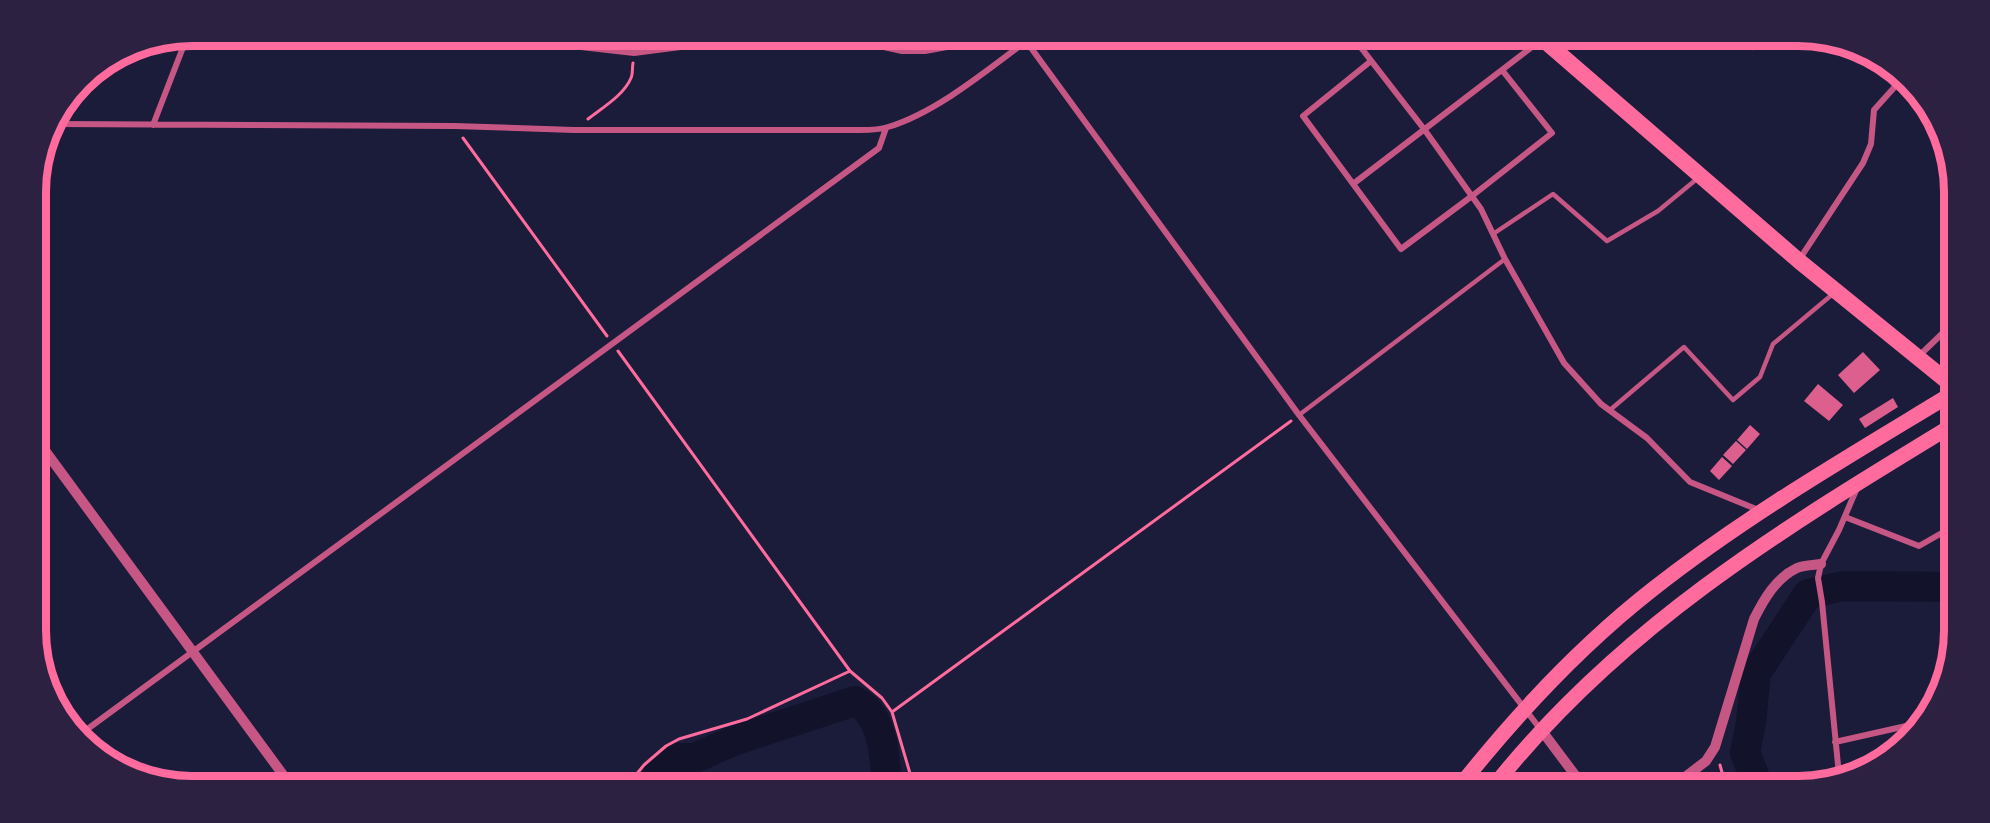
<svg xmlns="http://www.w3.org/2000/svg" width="1990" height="823" font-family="'Roboto Serif',serif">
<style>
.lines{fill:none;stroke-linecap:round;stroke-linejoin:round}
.river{stroke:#12122b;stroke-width:30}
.building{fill:#dd5f8e}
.path{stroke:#ff6b9d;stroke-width:3}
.service{stroke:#c65784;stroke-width:4.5}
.minor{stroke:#c65784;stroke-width:6}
.tertiary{stroke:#c65784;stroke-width:10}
.primary{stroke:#ff6b9d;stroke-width:15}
.trunk{stroke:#ff6b9d;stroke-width:16}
.rim{fill:none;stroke:#ff6b9d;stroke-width:8}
</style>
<rect width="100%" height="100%" fill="#1b1b3a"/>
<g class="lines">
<path class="river" d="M648 787 660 769 675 758H695L733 741 855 701C884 715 885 759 887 787
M1759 787 1745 753 1751 722 1756 673 1808 594 1843 586 1954 587"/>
</g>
<path class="building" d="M1863 352 1880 370 1854 393 1838 375Z
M1818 384 1843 405 1829 421 1804 401Z
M1893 398 1898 407 1865 428 1859 419Z
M1750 425 1760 434 1747 449 1737 440Z
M1736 441 1746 450 1733 464 1723 455Z
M1722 457 1732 466 1719 480 1710 471Z"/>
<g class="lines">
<path class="path" d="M588 119C602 108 624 95 631 78 633 74 632 68 633 63
M463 138 607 336
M618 351 850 671 882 698 892 712 914 787
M892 712 1291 421
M1720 765 1726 787
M626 787 644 765 666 746 679 739 747 719 850 671
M1411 787 1445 782"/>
<path class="service" d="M173 40 185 42 208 36
M691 45 695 36
M1493 234 1553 194 1607 241 1658 211 1698 178
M1610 410 1684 347 1733 400 1760 377 1773 344 1834 293
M1299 415 1505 259"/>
<path class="minor" d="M483 36 634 53 727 41 837 39 857 41 902 51H925L996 38 1026 41 1299 415 1541 730
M1352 36 1424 129 1481 209 1505 259 1564 363 1601 404 1647 438 1690 482 1761 511
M1745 36 1753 47
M1371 61 1303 116 1401 249 1472 196 1552 133 1502 70
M52 124 454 126 574 130H860C869 130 879 130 888 127 938 112 991 67 1033 36
M153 125 187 37
M1353 184 1541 40
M1799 260 1863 163 1871 144 1874 110 1900 81
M1919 356 1953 323
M1845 517 1919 546 1954 526
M78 736 879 148 886 128
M1835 742 1915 724
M1839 775 1822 602 1818 578 1821 564 1839 530 1857 488"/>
<path class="tertiary" d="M38 441 292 787
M1542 731 1584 787
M1672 787 1706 761 1715 747 1754 619C1764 599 1776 578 1797 568 1804 565 1814 565 1821 564"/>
<path class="primary" d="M1459 787C1516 715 1580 646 1653 589 1747 515 1851 455 1953 393
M1493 787C1620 627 1782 529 1953 425"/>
<path class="trunk" d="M1539 36 1799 261 1953 386"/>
</g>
<path d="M0 0H1990V823H0ZM192 46H1798A146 146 0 0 1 1944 192V630A146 146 0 0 1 1798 776H192A146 146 0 0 1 46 630V192A146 146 0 0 1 192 46Z" fill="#2d2142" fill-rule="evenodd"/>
<path class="rim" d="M192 46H1798A146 146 0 0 1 1944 192V630A146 146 0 0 1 1798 776H192A146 146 0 0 1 46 630V192A146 146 0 0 1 192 46Z"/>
</svg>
